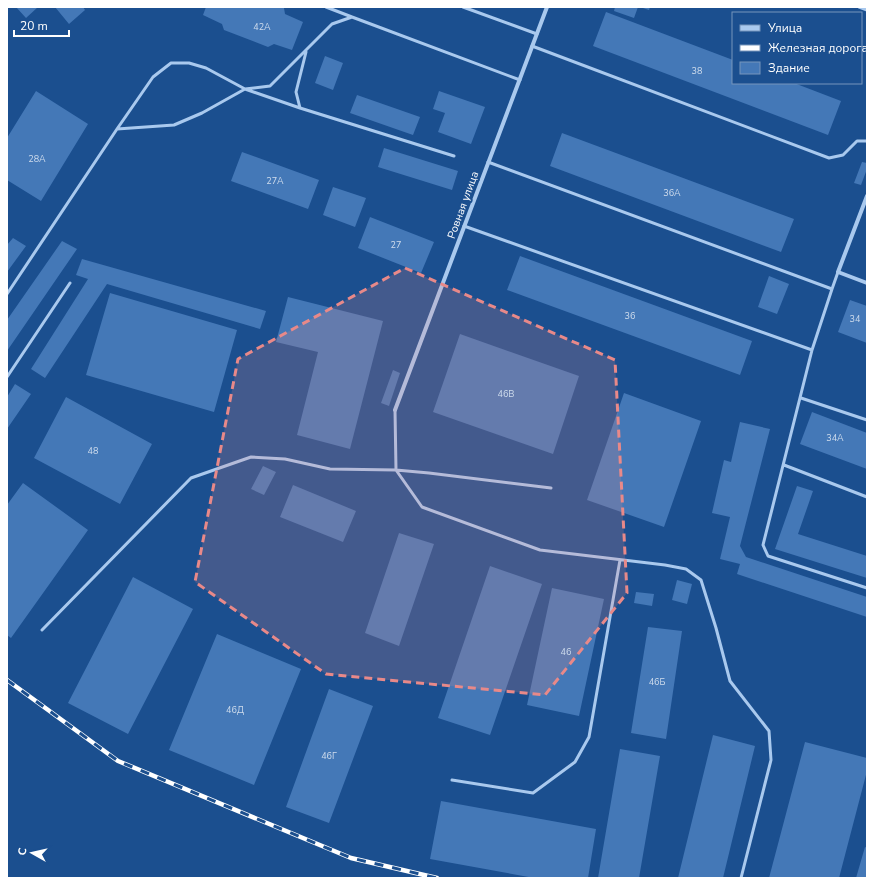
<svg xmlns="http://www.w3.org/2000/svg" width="874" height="885" font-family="'Nunito Sans',sans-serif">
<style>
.building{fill:#4478b7}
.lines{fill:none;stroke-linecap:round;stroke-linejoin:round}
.service{stroke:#a9c9ee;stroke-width:3}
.minor{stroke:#a9c9ee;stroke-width:4}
.rail-casing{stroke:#fff;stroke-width:4.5}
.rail{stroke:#1b4f8f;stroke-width:3;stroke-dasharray:9;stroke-linecap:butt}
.marked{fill:#e88989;fill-opacity:0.2;stroke:#e88989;stroke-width:3;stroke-dasharray:8 5;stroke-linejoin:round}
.labels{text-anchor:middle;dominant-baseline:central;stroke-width:4;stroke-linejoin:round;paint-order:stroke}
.number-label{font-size:9px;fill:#d0dded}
.street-label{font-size:11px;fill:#fff;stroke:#1b4f8f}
</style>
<rect width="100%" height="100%" fill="#1b4f8f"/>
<path class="building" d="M16 7H38L26 18Z
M55 7H83L85 10 69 24Z
M206 7H280L284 8 285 14 303 22 292 50 274 44 268 47 224 30 222 24 203 15Z
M615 7H638L634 18 614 11Z
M640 7H650L649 10Z
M606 12 733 60V83H794L841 101 828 135 593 46Z
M325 56 343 63 333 90 315 83Z
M36 91 88 124 41 201 7 180V138Z
M439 91 485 107 471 144 438 132 445 113 433 109Z
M357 95 420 117 413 135 350 113Z
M562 133 794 219 781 252 550 166Z
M384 148 458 171 452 190 378 167Z
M242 152 319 180 308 209 231 181Z
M862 162 867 163V169L861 185 854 183Z
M333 187 366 198 355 227 323 215Z
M370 217 434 242 421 273 358 248Z
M13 238 26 246 7 272V245Z
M62 241 77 249 7 351V320Z
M520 256 752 341 740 375 507 290Z
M82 259 266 311 260 329 107 284 45 378 31 369 88 279 76 275Z
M769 276 789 284 777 314 758 307Z
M110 293 237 330 214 412 86 375Z
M288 297 383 321 350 449 297 435 318 352 276 342Z
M850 300 867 306V343L838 332Z
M460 334 579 376 553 454 433 412Z
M393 370 400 373 389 406 381 403Z
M15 384 31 394 7 429V397Z
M624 393 701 421 664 527 587 500Z
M66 397 152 444 120 504 34 458Z
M812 412 867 433V469L800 444Z
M740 422 770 429 740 546 746 557 867 597V617L737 574 740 564 720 559 730 517 712 513 724 460 731 462Z
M263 466 276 472 264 495 251 489Z
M23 483 88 530 11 638 7 635V505Z
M293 485 356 511 343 542 280 517Z
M797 486 813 491 798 534 867 556V578L775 549Z
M399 533 434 544 399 646 365 633Z
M490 566 542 584 490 735 438 718Z
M133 577 193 609 128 734 68 703Z
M677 580 692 584 687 604 672 600Z
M552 588 604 599 579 716 527 705Z
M636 592 654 594 652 606 634 603Z
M648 627 682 631 666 739 631 733Z
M217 634 301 669 254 785 169 750Z
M329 689 373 706 329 823 286 807Z
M713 735 755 746 723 878H678Z
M805 742 867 758V771L839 878H769Z
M620 749 660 756 639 878H598Z
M441 801 596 829 588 878H534L430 859Z
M865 847 867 848V878H856Z"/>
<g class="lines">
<path class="service" d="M326 7 352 17
M463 7 537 34
M859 7 867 10
M532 46 829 158 843 155 857 141H867
M306 52 296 92 300 108 454 156
M117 129 174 125 202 113 245 89 300 108
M488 162 832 289
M464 226 812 350
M838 272 832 289 812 350 763 545 768 556 867 588
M7 294 117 129 153 77 171 63H189L206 68 245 89 270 86 332 24 352 17 520 80
M7 377 70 283
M801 398 867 420
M395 410 396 470 422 507 540 550 665 565 686 569 701 580 716 628 730 681 769 731 771 760 741 878
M784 465 867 497
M42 630 191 478 251 457 285 459 330 469 396 470 429 473 551 488
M452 780 533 793 575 762 589 737 620 560"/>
<path class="minor" d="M867 196 838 272 867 283
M395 410 547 7"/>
<defs>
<path id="rail" d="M7 680 118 761 351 858 437 878"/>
</defs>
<use href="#rail" class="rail-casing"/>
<use href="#rail" class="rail"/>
</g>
<path class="marked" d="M405 268 615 360 627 593 545 695 326 674 195 582 238 359Z"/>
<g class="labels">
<g class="number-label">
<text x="262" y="27">42А</text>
<text x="697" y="71">38</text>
<text x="37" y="159">28А</text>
<text x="275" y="181">27А</text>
<text x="672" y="193">36А</text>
<text x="396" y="245">27</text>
<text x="630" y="316">36</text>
<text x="855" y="319">34</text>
<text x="506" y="394">46В</text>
<text x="835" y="438">34А</text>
<text x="93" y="451">48</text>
<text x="566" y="652">46</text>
<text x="657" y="682">46Б</text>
<text x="235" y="710">46Д</text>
<text x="329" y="756">46Г</text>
</g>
<g class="street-label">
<text transform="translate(463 205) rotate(-70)">Ровная улица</text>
</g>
</g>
<rect width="874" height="885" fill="none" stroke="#ffffff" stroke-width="16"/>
<rect x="732" y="12" width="130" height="72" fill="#1b4f8f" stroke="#7695bc"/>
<rect x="740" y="25" width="20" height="6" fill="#a9c9ee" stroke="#7695bc"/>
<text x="768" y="32" font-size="12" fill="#ffffff">Улица</text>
<rect x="740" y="45" width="20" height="6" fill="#ffffff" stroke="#7695bc"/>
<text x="768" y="52" font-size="12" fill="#ffffff">Железная дорога</text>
<rect x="740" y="62" width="20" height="12" fill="#4478b7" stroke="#7695bc"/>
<text x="768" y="72" font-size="12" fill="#ffffff">Здание</text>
<g transform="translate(32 853) rotate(278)" stroke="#1b4f8f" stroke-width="3" paint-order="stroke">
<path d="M0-3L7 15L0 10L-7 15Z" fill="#ffffff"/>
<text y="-6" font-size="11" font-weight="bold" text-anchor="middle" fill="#ffffff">С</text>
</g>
<path d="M14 30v6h55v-6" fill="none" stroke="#ffffff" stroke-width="2"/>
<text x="20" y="30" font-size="12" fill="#ffffff" stroke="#1b4f8f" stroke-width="3" paint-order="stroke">20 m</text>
</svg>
